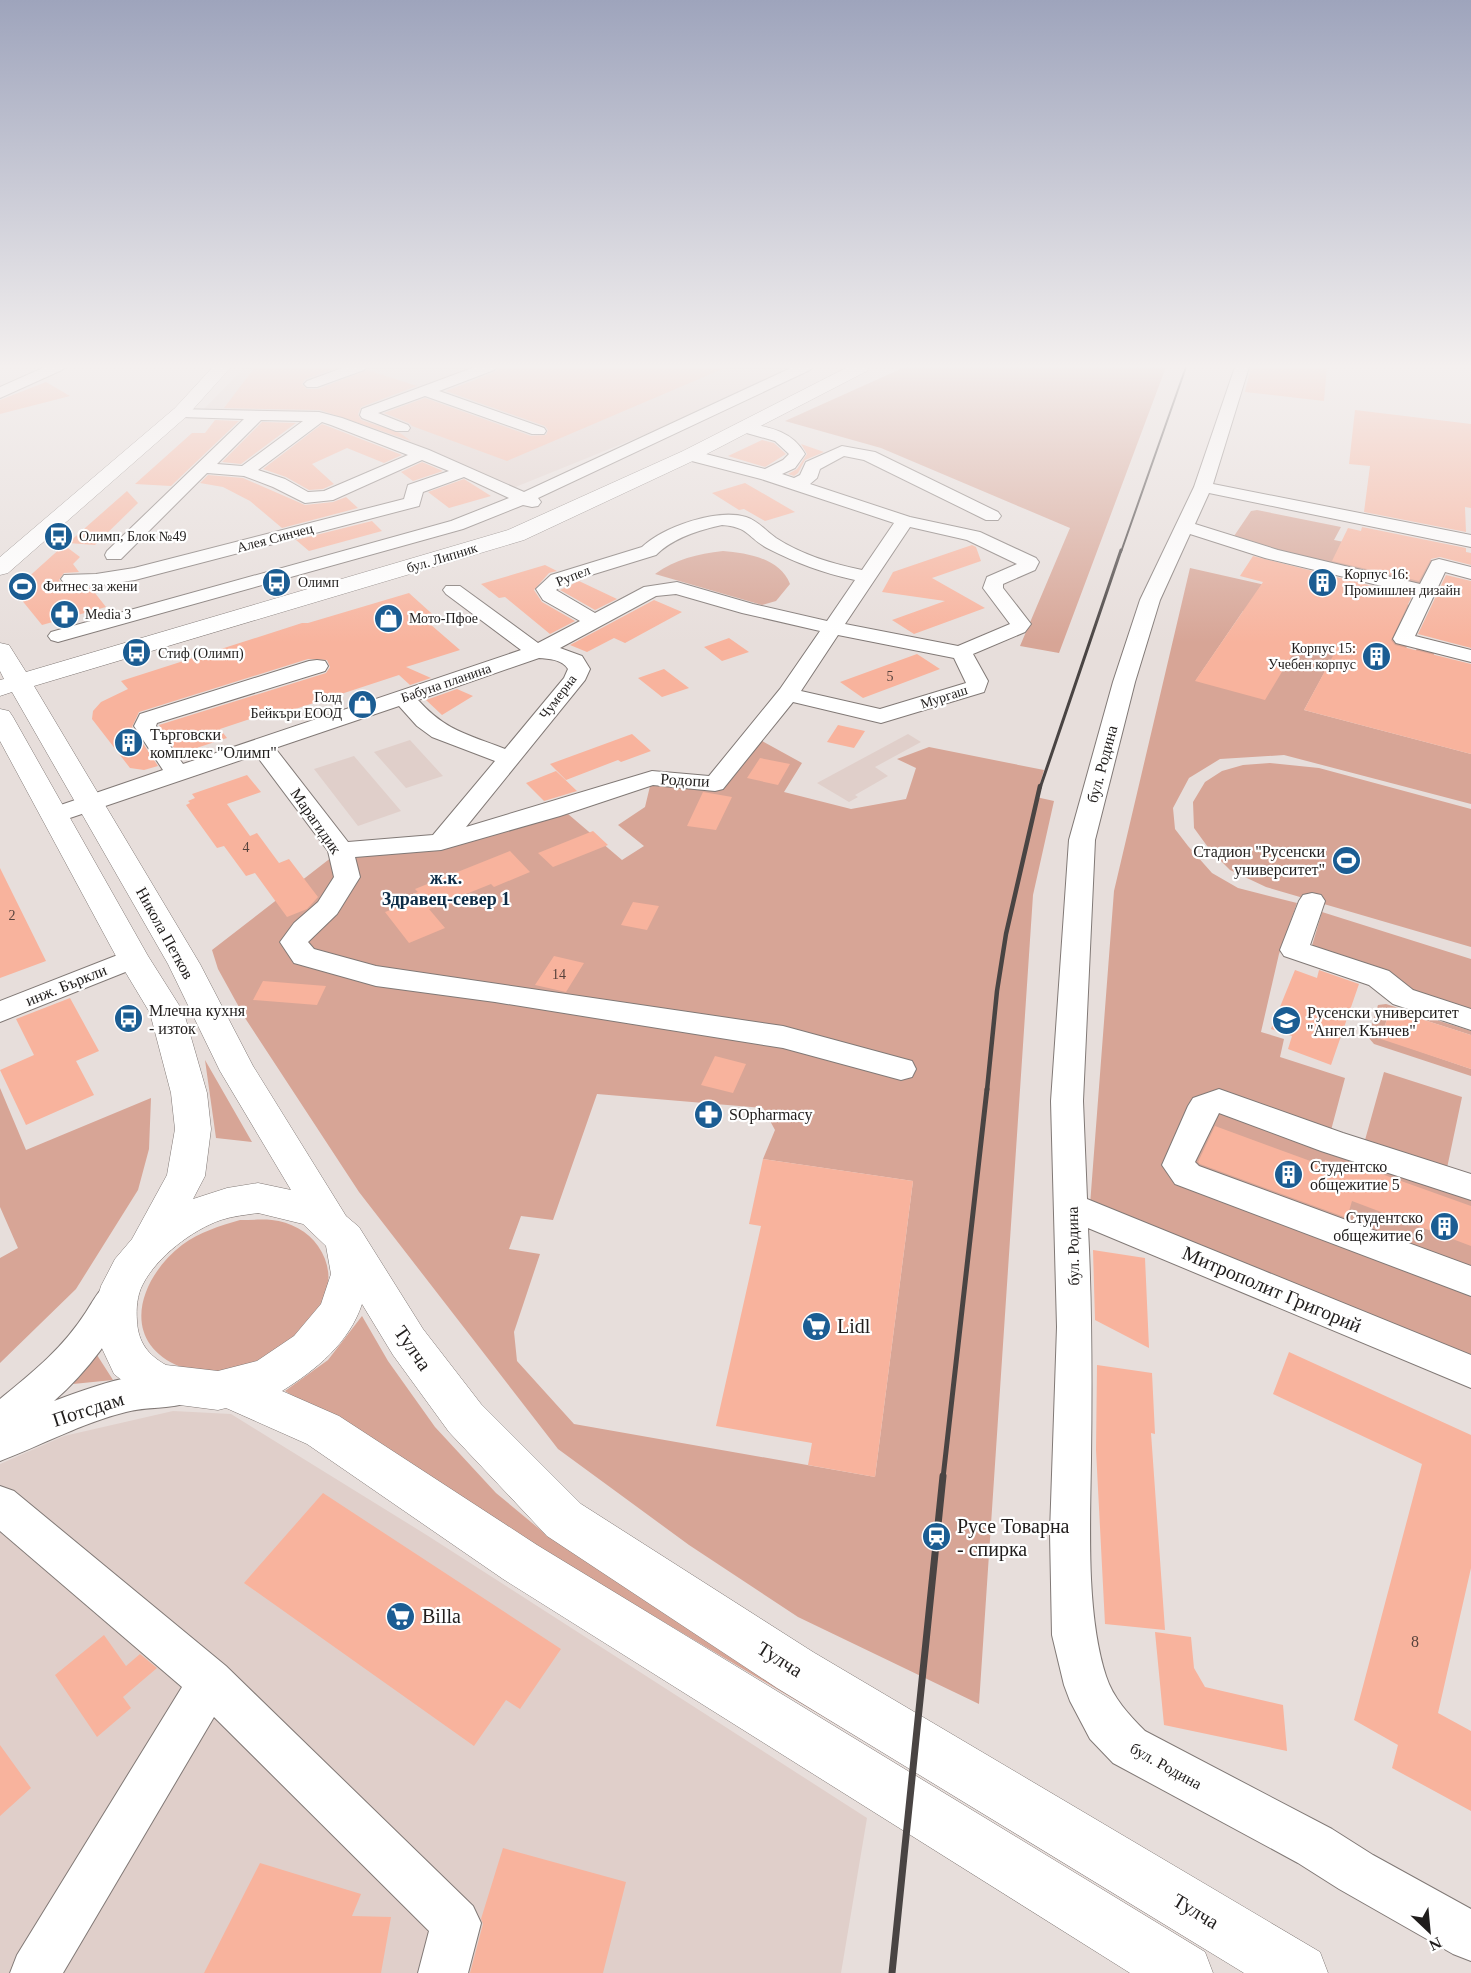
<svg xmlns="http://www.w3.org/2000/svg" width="1471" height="1973" font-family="Georgia,serif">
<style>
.built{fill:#e0cfca}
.green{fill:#d7a596;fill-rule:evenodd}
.building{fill:#f8b39d}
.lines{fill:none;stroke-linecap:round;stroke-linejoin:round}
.minor-casing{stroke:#817976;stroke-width:2}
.major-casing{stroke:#817976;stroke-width:1}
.minor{fill:#fff;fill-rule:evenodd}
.major{fill:#fff;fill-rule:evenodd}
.rail-far4{stroke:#494443;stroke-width:2}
.rail-far3{stroke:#494443;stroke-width:3}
.rail-far2{stroke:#494443;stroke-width:4.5}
.rail-far1{stroke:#494443;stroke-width:5}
.rail{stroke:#494443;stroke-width:7}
.labels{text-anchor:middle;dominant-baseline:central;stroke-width:4.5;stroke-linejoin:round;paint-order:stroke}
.far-poi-label{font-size:14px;fill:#201d1c;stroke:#fff;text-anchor:start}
.far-street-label{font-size:14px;fill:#201d1c;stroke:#fff}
.number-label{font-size:14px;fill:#56423c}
.poi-label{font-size:16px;fill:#201d1c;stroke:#fff;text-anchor:start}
.street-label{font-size:16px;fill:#201d1c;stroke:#fff}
.near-number-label{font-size:16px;fill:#56423c}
.neighbourhood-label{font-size:18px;font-weight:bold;fill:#0d2c46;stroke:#fff}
.near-street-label{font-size:20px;fill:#201d1c;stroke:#fff}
.near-poi-label{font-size:20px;fill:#201d1c;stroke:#fff;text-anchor:start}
</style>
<rect width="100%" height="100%" fill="#e7dedb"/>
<path class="built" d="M245 367H812L513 488 347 420 320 413 203 410Z
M908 734 921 742 875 767 888 776 855 795 858 797 849 802 817 783Z
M410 740 443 776 406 788 374 752Z
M354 756 401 811 358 826 314 769Z
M173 1411 231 1414 425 1534 867 1818 841 1973H0V1464L64 1436Z"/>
<path class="green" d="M905 367H1166L1059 653 1020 646 1070 528 881 448 785 421Z
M1257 510 1341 527 1334 540 1437 561 1423 588 1232 539 1251 511Z
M723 551C747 553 780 558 790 584L776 601 762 605 655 574C676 559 697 554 723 551Z
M1190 568 1354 605 1403 603 1414 606 1409 641 1404 654 1414 656 1418 645 1436 649 1432 659 1329 664 1304 710 1471 754V804L1284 755 1220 759 1189 778 1173 808 1175 829 1188 846 1212 873 1238 888 1297 903 1279 954 1261 1032 1284 1039 1280 1057 1345 1078 1330 1134 1214 1094 1166 1169 1471 1293V1359L1090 1205 1114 891ZM1243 611 1308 628 1196 680Z
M753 736 802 763 784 792 851 809 906 799 916 768 897 759 929 747 1044 770 1036 797 1054 801 1033 895 979 1704 798 1617 689 1545 558 1449 359 1192 245 1018 218 969 212 950 341 850 441 842 568 814 622 860 644 846 618 825 645 807 652 778 715 783ZM597 1094 763 1108 775 1130 763 1159 913 1181 875 1477 574 1424 517 1361 514 1332 540 1254 509 1249 521 1216 553 1220Z
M1270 763 1319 768 1471 809V947L1266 887 1230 870 1210 850 1194 828 1193 802 1205 782 1222 771 1243 765Z
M1322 912 1471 959V1016L1311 949Z
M1386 1004 1471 1031V1035L1390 1009 1381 1038 1471 1069V1076L1374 1044 1368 1037 1378 1005Z
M205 1060 252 1142 216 1138Z
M1384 1072 1462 1097 1447 1168 1365 1140Z
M0 1088 26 1150 151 1098 149 1149 138 1190 76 1289 0 1363V1258L18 1248 0 1207Z
M1208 1107 1471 1195V1272L1184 1164Z
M240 1220C250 1220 262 1219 272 1220 290 1222 308 1231 318 1246 365 1313 242 1393 181 1367 118 1342 139 1278 182 1245 199 1232 220 1226 240 1220Z
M362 1316 388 1361 435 1427 496 1493 543 1532 881 1751 494 1521 285 1391 328 1360Z
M97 1355 113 1380 73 1384Z"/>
<path class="building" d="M255 367H339L305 379 302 384 307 389H318L367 370 417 386 361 407 358 414 361 420 400 433 411 441 320 410 224 408Z
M500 367H727L507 461 412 426 409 423 384 413 425 398 531 436 546 435 548 430 545 426 446 391 495 372Z
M1251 367H1327L1324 401 1245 392Z
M46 382 70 396 0 414V400Z
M1355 410 1471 424V508L1465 507 1466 532 1364 512 1370 466 1349 464Z
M215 420 239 421 171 486 135 484 192 433H205Z
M262 422 296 423 241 464 222 462Z
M322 424 330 427 402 455 384 463 347 448 312 464 334 484 323 489 309 490 286 477 263 469Z
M762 440 774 443 786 454 765 467 728 456Z
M801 444 824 452 805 460 798 473 794 476 788 474 797 469 807 454Z
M422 462 443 471 413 481 401 472Z
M208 475 243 478 305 505 333 502 346 497 358 508 282 528 250 501 223 487 200 483Z
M464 479 491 496 449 508 428 492Z
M745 483 795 512 765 521 744 509 739 510 712 493Z
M127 491 138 503 95 545 68 543Z
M372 521 382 531 309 551 296 540Z
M1362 527 1466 548V552L1471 553V565L1440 557 1431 559 1419 581 1332 561 1348 528 1361 531Z
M64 545 80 557 73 564 79 572 64 573 59 580 64 585 91 588 106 607 42 625 16 593 24 581Z
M972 545 976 547 981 561 932 578 985 608 914 634 892 620 945 601 882 592 893 572Z
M1253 556 1412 596 1391 640 1395 645 1471 664V754L1304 710 1334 654 1298 645 1265 700 1195 681 1263 582 1240 576Z
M545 565 557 571 549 573 534 590 542 602 575 621 550 634 505 597 499 598 481 584Z
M1446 575 1471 581V648L1418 634Z
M579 581 617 599 595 610 560 590Z
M409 593 440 621 430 624 460 650 406 667 431 678 410 685 399 675 277 715 274 711 220 729 227 738 178 754 159 725 326 673 330 667 327 660 308 659 139 712 132 727 158 766 144 770 130 768 92 719 93 711 101 702 128 689 121 681 302 623H308Z
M654 600 682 612 625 643 614 638 587 652 570 645Z
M729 638 749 652 722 661 704 647Z
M917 654 940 669 863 698 840 682Z
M664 669 689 688 662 697 638 678Z
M457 689 473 696 442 715 426 700Z
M838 725 865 731 854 748 827 742Z
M632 734 651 751 621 762 618 760 566 780 550 764Z
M760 758 790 764 778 785 747 778Z
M556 771 577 791 544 801 526 783Z
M247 775 261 792 227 804 250 836 257 833 279 863 289 859 318 897 307 909 287 917 255 873 246 876 224 846 217 848 186 805 190 803 188 801 195 798 192 794Z
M703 792 732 797 716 830 687 826Z
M593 831 608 845 553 867 538 853Z
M510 851 530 872 494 887 491 884 429 909 445 928 409 943 385 912 401 906 396 900 418 892 415 889Z
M0 868 46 961 0 978Z
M633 902 659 906 647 930 621 925Z
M554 956 584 963 566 992 535 985Z
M1295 970 1317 978 1319 970 1359 984 1331 1065 1288 1049 1292 1036 1271 1029Z
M263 981 326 986 317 1005 253 1000Z
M70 998 99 1051 76 1061 94 1095 26 1125 0 1070 34 1055 16 1019Z
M1390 1009 1471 1035V1069L1381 1039Z
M715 1056 746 1064 733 1093 701 1085Z
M1215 1126 1324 1166 1325 1160 1360 1173 1362 1167 1471 1206V1246L1352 1201 1347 1218 1200 1164 1198 1162Z
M763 1159 913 1181 875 1477 808 1465 812 1443 716 1426 761 1226 749 1224Z
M1093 1250 1145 1258 1149 1348 1095 1320Z
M1289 1352 1471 1435V1568L1438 1713 1471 1731V1811L1392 1768 1398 1745 1354 1720 1422 1464 1273 1394Z
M1097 1365 1152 1373 1155 1434 1151 1433 1165 1630 1105 1624 1096 1450Z
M323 1493 561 1649 520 1709 506 1700 474 1746 244 1583Z
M1155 1632 1191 1637 1194 1668 1205 1687 1283 1705 1287 1751 1164 1725Z
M104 1635 126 1666 140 1654 157 1668 123 1697 131 1708 97 1737 55 1675Z
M0 1745 31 1788 0 1816Z
M503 1848 626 1882 603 1973H470L483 1924 481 1919Z
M260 1863 361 1894 352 1916 391 1917 381 1973H204Z"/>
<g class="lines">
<defs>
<path id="minor" d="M45 367H64L62 370 0 398V387Z
M345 367H366L364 370 317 387H307L304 384 307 381Z
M475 367H496L494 370 439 391 544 428 546 431 544 434H532L425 396 378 413 408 425 410 428 408 431H396L362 418 360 415 362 409Z
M793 367H812L810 370 538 498 541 502 538 506 532 507 523 505 463 529 65 640 58 642 51 640 48 636 51 632 451 521 509 498 464 477 423 492 419 506 135 580 96 586 64 583 61 579 64 575 96 574 134 568 404 499 408 485 449 471 422 460 333 500 305 503 273 487 244 476 207 473 121 559H107L105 555 107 551 244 419 181 417 175 415 173 412 175 409 319 412 342 418 429 450 524 492ZM261 420 303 421 242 466 217 464ZM322 422 331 425 408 455 324 491 308 492 285 479 258 470Z
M1235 367H1249L1213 484 1471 535V547L1209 493 1195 524 1278 550 1420 584 1432 561 1439 559 1471 567V579L1445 572 1415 636 1471 650V662L1396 643 1393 639 1415 594 1265 558 1190 534 1160 600 1135 682 1095 840 1083 1101 1087 1199 1471 1355V1388L1088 1228C1092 1306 1092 1382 1091 1460 1090 1526 1086 1614 1106 1676 1113 1698 1129 1715 1145 1731L1332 1829 1373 1855 1471 1909V1961L1453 1954 1339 1889 1298 1863 1113 1763 1090 1739 1070 1701 1064 1685 1052 1635 1050 1533 1057 1327 1051 1101 1069 840 1113 682 1140 600 1194 487Z
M742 422C767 427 792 430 805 454L795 468 782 474 794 478 800 475 806 462 842 446 875 452 998 512 1001 516 998 520H986L864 460 844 456 820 469 817 478 810 484 910 517 980 532 1036 558 1039 562 1035 570 1003 584V588L1031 624 1025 632 973 654 988 681 984 692 881 723 793 702 723 789 715 791 653 785 560 816 441 850 355 857 360 877 337 914 308 942 314 949 376 966 783 1026 912 1061 916 1069 912 1077 901 1080 783 1048 495 1002 376 986 294 963 280 942 294 923 318 902 334 877 328 851 256 755 64 820 55 822 46 820 43 815 46 810 163 770 134 726 140 714 309 661 317 660 325 661 328 666 325 671 157 723 156 726 183 764 521 650 446 594 443 590 446 586H460L538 643 580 621 543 600 536 589 551 575 642 547C663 527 717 508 746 517 758 521 765 530 776 538 802 555 833 564 862 570L894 523 761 479 684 459 682 455 690 450 765 469 783 460 789 454 775 441 736 430 734 427ZM722 525C749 527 747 537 767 548 799 564 820 572 855 580L827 621 753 604 677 582 644 587 595 613 556 590 565 583 656 555C673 538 699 530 722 525ZM910 527 967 540 1017 564 987 577 983 588 1010 624 958 646 845 624ZM676 594 742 613 820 631 780 689 709 776 652 771 466 827 585 680 590 669 582 656 560 648 656 596ZM838 635 954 658 966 683 880 709 801 691ZM539 658C549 659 562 659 568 669L564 678 505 749C467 734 446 731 418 700ZM399 706 417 726 432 737 495 761 433 835 348 842 275 748Z
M1312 893 1321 895 1325 901 1310 945 1389 971 1413 990 1471 1009V1030L1393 1004 1369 985 1284 956 1280 950 1299 901 1303 895Z
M133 949 143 951 147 958 143 965 0 1022V1001Z
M1219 1089 1343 1133 1471 1174V1200L1321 1151 1219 1113 1195 1162 1199 1166 1471 1266V1296L1175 1184 1162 1165 1188 1106 1193 1098Z
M117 1279 130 1283 135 1294C115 1334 88 1371 54 1401 91 1387 152 1364 190 1378L196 1390 190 1402C169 1410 147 1406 126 1412 82 1423 42 1445 0 1461V1399C33 1372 62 1349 86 1312 96 1297 100 1285 117 1279Z
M0 1486 14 1491 226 1666 473 1906 481 1923 468 1973H418L429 1931 214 1717 63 1973H10L17 1955 182 1687 0 1531Z"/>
<path id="major" d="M213 367H231L187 416 8 573 0 575V557L175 408Z
M848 367H869L867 371 697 459 524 540 34 686 200 964 253 1066 346 1216 359 1227 423 1329 481 1404 581 1504 813 1652 1320 1952 1328 1973H1244L777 1688 547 1536 449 1432 393 1355 362 1304C349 1343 316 1370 282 1391L339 1416 537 1545 1205 1952 1213 1973H1130L503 1579 307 1444 226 1408 218 1410 164 1403 138 1393 114 1374 99 1342 95 1320 96 1303 101 1286 115 1259 132 1239 167 1175 175 1129 171 1093 150 1013 117 958 0 741V709L9 711 13 717 148 956 184 1013 207 1093 211 1129 205 1176 193 1199 227 1188 258 1183 291 1190 220 1071 168 964 12 692 0 696V680L4 679 0 671V643L9 645 26 672 508 530 683 451ZM258 1213 303 1224 326 1246 331 1274 321 1304 294 1336 257 1361 218 1371 166 1365C148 1355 138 1342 137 1321 136 1309 137 1295 143 1284 157 1257 192 1230 221 1220 233 1216 246 1215 258 1213Z"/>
</defs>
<use href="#minor" class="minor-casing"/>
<use href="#major" class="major-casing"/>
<use href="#minor" class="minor"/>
<use href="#major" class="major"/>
<path class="rail-far4" d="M1121 552 1186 367"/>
<path class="rail-far3" d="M1040 788 1121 550"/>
<path class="rail-far2" d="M987 1090 997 991 1006 934 1040 786"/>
<path class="rail-far1" d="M943 1478 987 1089"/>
<path class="rail" d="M892 1973 943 1476"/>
</g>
<linearGradient id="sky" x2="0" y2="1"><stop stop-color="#9ea4bc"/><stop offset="0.57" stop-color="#f4f0ef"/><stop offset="1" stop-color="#f4f0ef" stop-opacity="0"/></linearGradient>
<rect width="1471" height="643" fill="url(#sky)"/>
<defs>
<symbol id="bus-disc" viewBox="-11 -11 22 22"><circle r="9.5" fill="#1b5d93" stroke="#fff"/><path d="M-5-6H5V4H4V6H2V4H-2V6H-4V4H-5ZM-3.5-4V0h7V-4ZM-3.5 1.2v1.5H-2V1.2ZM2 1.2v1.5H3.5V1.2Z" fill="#fff"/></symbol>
<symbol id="building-disc" viewBox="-11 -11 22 22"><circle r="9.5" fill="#1b5d93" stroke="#fff"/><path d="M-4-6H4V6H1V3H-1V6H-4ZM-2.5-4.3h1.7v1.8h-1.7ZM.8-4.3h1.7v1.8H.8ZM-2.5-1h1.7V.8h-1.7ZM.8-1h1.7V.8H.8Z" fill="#fff"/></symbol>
<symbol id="stadium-disc" viewBox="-11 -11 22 22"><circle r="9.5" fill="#1b5d93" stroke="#fff"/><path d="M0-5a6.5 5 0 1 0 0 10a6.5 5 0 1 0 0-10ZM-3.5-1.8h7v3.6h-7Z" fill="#fff"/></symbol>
<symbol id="pharmacy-disc" viewBox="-11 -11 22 22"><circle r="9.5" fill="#1b5d93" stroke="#fff"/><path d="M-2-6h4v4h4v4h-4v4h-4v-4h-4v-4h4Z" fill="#fff"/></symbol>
<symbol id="shop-disc" viewBox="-11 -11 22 22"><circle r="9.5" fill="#1b5d93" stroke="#fff"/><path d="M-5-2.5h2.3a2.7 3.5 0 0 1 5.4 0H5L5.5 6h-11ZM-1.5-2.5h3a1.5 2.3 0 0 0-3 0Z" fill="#fff"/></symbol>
<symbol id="university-disc" viewBox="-11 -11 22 22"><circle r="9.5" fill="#1b5d93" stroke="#fff"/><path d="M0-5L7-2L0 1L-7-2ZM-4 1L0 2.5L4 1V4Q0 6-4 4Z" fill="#fff"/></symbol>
<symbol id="supermarket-disc" viewBox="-11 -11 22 22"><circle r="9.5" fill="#1b5d93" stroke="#fff"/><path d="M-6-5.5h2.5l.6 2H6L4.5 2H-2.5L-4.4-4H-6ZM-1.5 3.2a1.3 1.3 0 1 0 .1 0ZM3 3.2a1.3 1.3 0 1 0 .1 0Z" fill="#fff"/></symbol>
<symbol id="station-disc" viewBox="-11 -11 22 22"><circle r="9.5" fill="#1b5d93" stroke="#fff"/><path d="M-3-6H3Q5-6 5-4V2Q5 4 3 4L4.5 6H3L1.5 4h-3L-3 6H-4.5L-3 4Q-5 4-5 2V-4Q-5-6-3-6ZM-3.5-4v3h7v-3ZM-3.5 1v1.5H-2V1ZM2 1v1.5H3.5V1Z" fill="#fff"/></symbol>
</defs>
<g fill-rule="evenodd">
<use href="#bus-disc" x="42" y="520" width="33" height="33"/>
<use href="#bus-disc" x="260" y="566" width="33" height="33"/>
<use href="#building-disc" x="1306" y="566" width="33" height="33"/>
<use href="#stadium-disc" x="6" y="570" width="33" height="33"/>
<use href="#pharmacy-disc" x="48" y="598" width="33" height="33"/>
<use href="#shop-disc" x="372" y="602" width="33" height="33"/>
<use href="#bus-disc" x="120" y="636" width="33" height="33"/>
<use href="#building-disc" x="1360" y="640" width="33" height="33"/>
<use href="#shop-disc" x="346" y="688" width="33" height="33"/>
<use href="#building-disc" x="112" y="726" width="33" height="33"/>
<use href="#stadium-disc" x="1330" y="844" width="33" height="33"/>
<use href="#bus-disc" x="112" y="1002" width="33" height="33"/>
<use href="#university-disc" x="1270" y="1004" width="33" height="33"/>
<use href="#pharmacy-disc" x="692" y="1098" width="33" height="33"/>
<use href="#building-disc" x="1272" y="1158" width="33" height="33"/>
<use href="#building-disc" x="1428" y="1210" width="33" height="33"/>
<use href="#supermarket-disc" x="800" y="1310" width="33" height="33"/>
<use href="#station-disc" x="920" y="1520" width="33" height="33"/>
<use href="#supermarket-disc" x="384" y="1600" width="33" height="33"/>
</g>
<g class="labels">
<g class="far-poi-label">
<text x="79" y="536">Олимп, Блок №49</text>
<text x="1344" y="574">Корпус 16:<tspan x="1344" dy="16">Промишлен дизайн</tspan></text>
<text x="298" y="582">Олимп</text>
<text x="43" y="586">Фитнес за жени</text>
<text x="85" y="614">Media 3</text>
<text x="409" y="618">Мото-Пфое</text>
<text x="1356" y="648" text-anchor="end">Корпус 15:<tspan x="1356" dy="16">Учебен корпус</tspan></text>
<text x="158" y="653">Стиф (Олимп)</text>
<text x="342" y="697" text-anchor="end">Голд<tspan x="342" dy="16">Бейкъри ЕООД</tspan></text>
</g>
<g class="far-street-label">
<text transform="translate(275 538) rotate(-15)">Алея Синчец</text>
<text transform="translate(442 558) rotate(-17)">бул. Липник</text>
<text transform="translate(573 576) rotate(-22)">Рупел</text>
<text transform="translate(446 683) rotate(-19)">Бабуна планина</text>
<text transform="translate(558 697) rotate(-53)">Чумерна</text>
<text transform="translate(944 697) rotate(-18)">Мургаш</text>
</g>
<g class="number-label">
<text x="890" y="676">5</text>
<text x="246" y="847">4</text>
<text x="12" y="915">2</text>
<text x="559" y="974">14</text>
</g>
<g class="poi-label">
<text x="150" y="734">Търговски<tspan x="150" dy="18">комплекс "Олимп"</tspan></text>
<text x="1325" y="851" text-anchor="end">Стадион "Русенски<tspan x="1325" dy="18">университет"</tspan></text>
<text x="149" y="1010">Млечна кухня<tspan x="149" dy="18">- изток</tspan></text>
<text x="1307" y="1012">Русенски университет<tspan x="1307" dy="18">"Ангел Кънчев"</tspan></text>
<text x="729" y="1114">SOpharmacy</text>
<text x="1310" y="1166">Студентско<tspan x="1310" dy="18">общежитие 5</tspan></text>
<text x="1423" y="1217" text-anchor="end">Студентско<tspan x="1423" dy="18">общежитие 6</tspan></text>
</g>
<g class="street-label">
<text transform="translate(1102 764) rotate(-75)">бул. Родина</text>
<text transform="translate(685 780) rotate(3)">Родопи</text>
<text transform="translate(316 821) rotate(55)">Марагидик</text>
<text transform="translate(165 933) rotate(61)">Никола Петков</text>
<text transform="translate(66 985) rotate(-22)">инж. Бъркли</text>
<text transform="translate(1073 1246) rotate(-91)">бул. Родина</text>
<text transform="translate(1166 1766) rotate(29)">бул. Родина</text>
</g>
<g class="near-number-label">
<text x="1415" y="1641">8</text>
</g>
<g class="neighbourhood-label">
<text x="446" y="878">ж.к.<tspan x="446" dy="21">Здравец-север 1</tspan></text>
</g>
<g class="near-street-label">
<text transform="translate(1272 1289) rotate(23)">Митрополит Григорий</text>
<text transform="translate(413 1348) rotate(55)">Тулча</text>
<text transform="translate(88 1409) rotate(-18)">Потсдам</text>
<text transform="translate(780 1659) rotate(32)">Тулча</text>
<text transform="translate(1196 1911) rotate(31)">Тулча</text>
</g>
<g class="near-poi-label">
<text x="837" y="1326">Lidl</text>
<text x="957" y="1526">Русе Товарна<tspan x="957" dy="23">- спирка</tspan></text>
<text x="422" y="1616">Billa</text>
</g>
</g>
<g transform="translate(1429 1931) rotate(154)" stroke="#ffffff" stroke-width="4.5" paint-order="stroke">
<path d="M0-4.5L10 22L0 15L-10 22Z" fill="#201d1c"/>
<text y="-9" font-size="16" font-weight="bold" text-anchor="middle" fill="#201d1c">N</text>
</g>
</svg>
